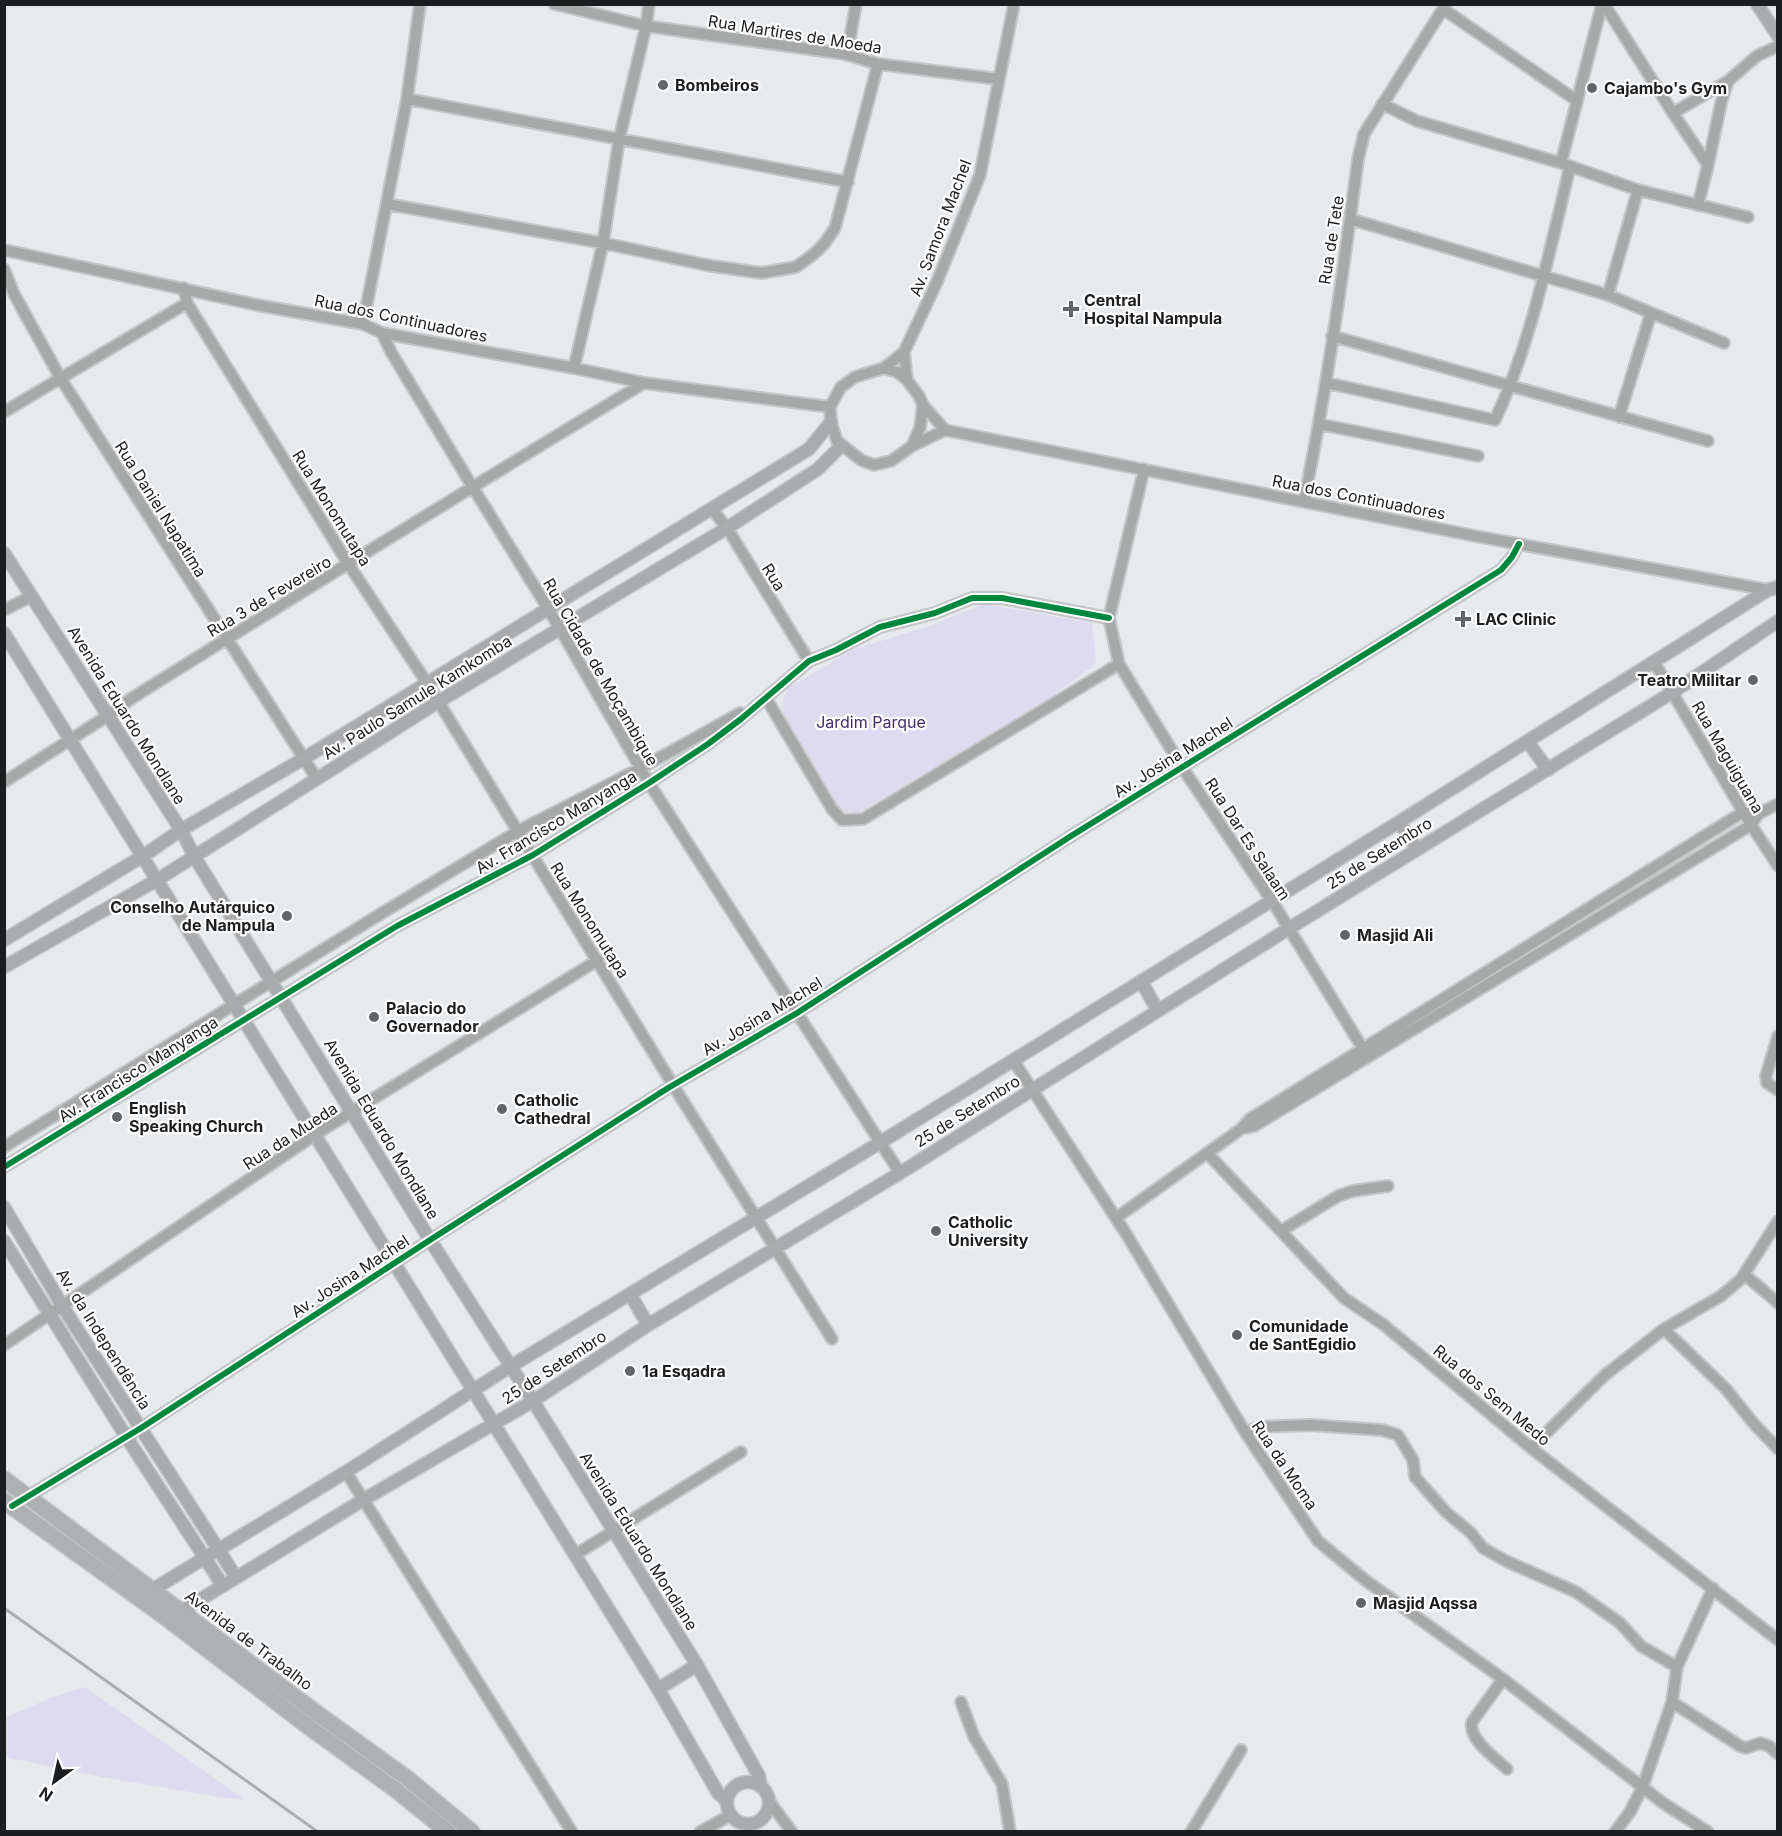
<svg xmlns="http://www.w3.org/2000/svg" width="1782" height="1836" font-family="Inter,sans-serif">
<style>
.green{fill:#dedaf0}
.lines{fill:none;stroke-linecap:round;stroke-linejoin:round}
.minor-casing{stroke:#c3c5c7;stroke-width:14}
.major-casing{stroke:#c3c5c7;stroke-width:15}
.highway-casing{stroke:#c3c5c7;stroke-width:18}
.minor{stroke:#a7a9a9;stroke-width:10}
.major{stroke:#a9abad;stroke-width:12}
.highway{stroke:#aeb0b2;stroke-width:15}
.rail{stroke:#acaeb1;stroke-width:3}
.cycleway-casing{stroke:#fff;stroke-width:10}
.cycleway{stroke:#00873e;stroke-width:6}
.poi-dot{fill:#626567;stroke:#fff;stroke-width:2}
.labels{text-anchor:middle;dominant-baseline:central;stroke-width:4.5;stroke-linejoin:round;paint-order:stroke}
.street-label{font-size:16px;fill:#1b1d1f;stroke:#fff}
.poi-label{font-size:16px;font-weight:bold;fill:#1b1d1f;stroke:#fff;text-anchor:start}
.park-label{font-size:16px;fill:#452d6c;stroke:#fff}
</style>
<rect width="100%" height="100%" fill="#e7eaed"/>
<path class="green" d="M985 604 1092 623 1096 664 1048 699 858 813 842 811 819 779 781 709 787 689 852 650 926 627Z
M85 1687 244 1799 226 1798 107 1778 5 1757V1718L50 1698Z"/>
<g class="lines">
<defs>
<path id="minor" d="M554 4 646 26 845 54 878 64 998 79
M1604 4 1673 113 1708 165
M1443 9 1576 100
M847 55 856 4
M407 99 848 182
M1382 104 1417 121 1561 163 1638 190 1748 217
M1673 113 1728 81
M1561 163 1602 4
M387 204 603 243 706 265 761 273 796 267 814 254 824 244 835 228 878 64
M1698 205 1708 165 1721 103 1728 81 1757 56 1778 46
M1350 219 1608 295 1724 343
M4 250 257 305 363 324 382 333 574 368 644 383 830 407
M4 269 14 294 61 379 317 779
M184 288 187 303 349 565 427 683 673 1085 832 1339
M1608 295 1638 190
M363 324 407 99 420 4
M382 333 391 352 472 486 549 610 649 783 900 1173
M1332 336 1708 441
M904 352 907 380
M574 368 603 243 619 140 646 26 649 4
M884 368 904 352 937 282 980 175 1014 4
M884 368 897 372 907 380 919 396 923 405 920 428 912 446 891 461 874 465 861 460 837 441 831 422 830 407 841 387 855 377Z
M1327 383 1495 420C1532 341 1549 252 1570 167
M923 405 945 430
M4 412 187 303
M1619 417 1651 313
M1319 424 1478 456
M945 430 1475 536 1768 590
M912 446 945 430
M1144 469 1109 618 1119 664 1182 767 1272 901 1368 1057
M1304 501C1327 388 1343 274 1358 159L1364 134 1446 4
M712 509 727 528 809 661
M4 610 32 596
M1654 662 1751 825 1778 866
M766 698 832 809 842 820 863 819 1119 664
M4 782 109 715 132 698C302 592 472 486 644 383
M1778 1036 1766 1076 1767 1083 1778 1090
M1013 1060 1125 1232 1245 1432 1318 1541 1365 1580 1503 1679 1663 1803 1708 1832
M1241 1129 1254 1126 1751 825 1758 814 1778 804
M4 1147 387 910 518 831 641 768 740 713
M1207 1153 1344 1298 1384 1325 1531 1448 1778 1640
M4 1167 397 926 533 855 649 783 708 744 741 719 809 661 836 650 880 627 935 613 972 598H1002L1109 618
M1116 1218 1241 1129 1250 1119 1743 812 1758 814
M1281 1231 1338 1196 1353 1191 1388 1186
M1744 1274 1778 1303
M1664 1329 1726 1389 1754 1424 1778 1449
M4 1345 316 1134 598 960
M1245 1432 1259 1427 1311 1425 1382 1430 1398 1435 1413 1460 1415 1477 1446 1512 1471 1533 1483 1548 1506 1561 1576 1592 1620 1623 1641 1646 1677 1667
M1531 1448 1605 1375 1664 1329 1721 1296 1741 1279 1778 1221
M346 1472 572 1832
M12 1506 141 1428 430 1240 668 1088 797 1013 1071 836 1501 570 1512 557 1519 544
M575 1555 741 1452
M1503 1679 1472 1722C1468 1739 1495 1758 1507 1769
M961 1702 974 1737 1002 1784 1010 1832
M1672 1702 1740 1746 1746 1748 1760 1743 1769 1746 1778 1754
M769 1801 792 1832
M700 1832 731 1815
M1191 1832 1241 1750
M1615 1832 1630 1812 1643 1786 1672 1702 1677 1667 1713 1588"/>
<path id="major" d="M1757 4 1778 36
M4 553 181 830 194 856 430 1240 533 1401 697 1665 759 1776 761 1787
M4 633 658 1689 718 1793 727 1801
M1528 742 1548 770
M1399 822 1417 849
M4 940 143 856 181 830 303 759 809 449 831 422
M4 967 157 880 438 702 727 528 818 469 841 446
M1141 981 1158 1011
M4 1207 63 1307 236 1577
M4 1241 127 1438 223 1586
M630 1294 648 1325
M147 1593 346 1472 511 1366 881 1142 1399 822 1768 590 1778 587
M175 1615 363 1500 533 1401 648 1325 900 1173 1288 929 1673 692 1778 621
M658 1689 697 1665
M727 1803a21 21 0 1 1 42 0a21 21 0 1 1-42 0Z"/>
<path id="highway" d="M4 1479 318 1714 407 1778 472 1832
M4 1501 169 1620 309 1727 396 1790 448 1832"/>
</defs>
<use href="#minor" class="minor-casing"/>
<use href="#major" class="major-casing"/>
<use href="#highway" class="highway-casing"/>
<use href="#minor" class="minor"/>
<use href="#major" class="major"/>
<use href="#highway" class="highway"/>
<path class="rail" d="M4 1608 318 1832"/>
<defs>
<path id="cycleway" d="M4 1167 397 926 533 855 649 783 708 744 741 719 809 661 836 650 880 627 935 613 972 598H1002L1109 618
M12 1506 141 1428 430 1240 668 1088 797 1013 1071 836 1501 570 1512 557 1519 544"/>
</defs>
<use href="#cycleway" class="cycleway-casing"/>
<use href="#cycleway" class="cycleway"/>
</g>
<g class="poi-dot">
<circle cx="663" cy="85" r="6"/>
<circle cx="1592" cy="88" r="6"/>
<path d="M1068 300h6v6h6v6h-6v6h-6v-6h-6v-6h6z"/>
<path d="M1460 610h6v6h6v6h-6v6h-6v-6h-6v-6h6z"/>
<circle cx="1753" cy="680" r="6"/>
<circle cx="287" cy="916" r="6"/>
<circle cx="1345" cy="935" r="6"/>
<circle cx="374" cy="1017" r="6"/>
<circle cx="502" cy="1109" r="6"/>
<circle cx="117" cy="1117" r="6"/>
<circle cx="936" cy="1231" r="6"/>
<circle cx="1237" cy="1335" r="6"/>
<circle cx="630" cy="1371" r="6"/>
<circle cx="1361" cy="1603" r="6"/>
</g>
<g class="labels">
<g class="street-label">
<text transform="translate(795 34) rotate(9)">Rua Martires de Moeda</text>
<text transform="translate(940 228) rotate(-69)">Av. Samora Machel</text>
<text transform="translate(1331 240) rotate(-81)">Rua de Tete</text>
<text transform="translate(401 318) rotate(12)">Rua dos Continuadores</text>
<text transform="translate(1359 497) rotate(11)">Rua dos Continuadores</text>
<text transform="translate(332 508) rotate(58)">Rua Monomutapa</text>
<text transform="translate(161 509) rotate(58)">Rua Daniel Napatima</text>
<text transform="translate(774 577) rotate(58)">Rua</text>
<text transform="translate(269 596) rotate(-31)">Rua 3 de Fevereiro</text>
<text transform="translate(601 672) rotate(60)">Rua Cidade de Moçambique</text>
<text transform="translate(417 697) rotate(-32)">Av. Paulo Samule Kamkomba</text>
<text transform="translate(127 715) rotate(58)">Avenida Eduardo Mondlane</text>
<text transform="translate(1173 757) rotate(-32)">Av. Josina Machel</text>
<text transform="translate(1728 757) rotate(60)">Rua Maguiguana</text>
<text transform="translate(556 822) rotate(-31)">Av. Francisco Manyanga</text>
<text transform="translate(1248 839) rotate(57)">Rua Dar Es Salaam</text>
<text transform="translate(1379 853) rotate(-32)">25 de Setembro</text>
<text transform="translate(590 920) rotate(58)">Rua Monomutapa</text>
<text transform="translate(762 1016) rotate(-31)">Av. Josina Machel</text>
<text transform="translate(138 1069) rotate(-32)">Av. Francisco Manyanga</text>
<text transform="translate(967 1111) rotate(-32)">25 de Setembro</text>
<text transform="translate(382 1129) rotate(59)">Avenida Eduardo Mondlane</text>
<text transform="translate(290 1136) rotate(-33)">Rua da Mueda</text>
<text transform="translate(350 1276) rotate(-33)">Av. Josina Machel</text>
<text transform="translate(104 1339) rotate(58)">Av. da Independência</text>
<text transform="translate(554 1367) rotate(-33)">25 de Setembro</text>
<text transform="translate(1492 1395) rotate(40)">Rua dos Sem Medo</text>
<text transform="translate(1285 1465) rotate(56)">Rua da Moma</text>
<text transform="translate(639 1541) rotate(58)">Avenida Eduardo Mondlane</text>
<text transform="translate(249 1640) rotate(37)">Avenida de Trabalho</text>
</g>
<g class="poi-label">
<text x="675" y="85">Bombeiros</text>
<text x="1604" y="88">Cajambo's Gym</text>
<text x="1084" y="300">Central<tspan x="1084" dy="18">Hospital Nampula</tspan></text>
<text x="1476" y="619">LAC Clinic</text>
<text x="1741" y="680" text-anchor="end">Teatro Militar</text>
<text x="275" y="907" text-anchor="end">Conselho Autárquico<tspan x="275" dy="18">de Nampula</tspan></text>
<text x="1357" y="935">Masjid Ali</text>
<text x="386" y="1008">Palacio do<tspan x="386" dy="18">Governador</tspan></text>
<text x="514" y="1100">Catholic<tspan x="514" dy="18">Cathedral</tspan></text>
<text x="129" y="1108">English<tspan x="129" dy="18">Speaking Church</tspan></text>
<text x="948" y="1222">Catholic<tspan x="948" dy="18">University</tspan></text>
<text x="1249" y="1326">Comunidade<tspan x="1249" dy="18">de SantEgidio</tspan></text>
<text x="642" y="1371">1a Esqadra</text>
<text x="1373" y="1603">Masjid Aqssa</text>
</g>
<g class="park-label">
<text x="871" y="722">Jardim Parque</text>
</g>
</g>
<rect width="1782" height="1836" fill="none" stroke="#1b1d1f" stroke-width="12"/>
<g transform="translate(54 1782) rotate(213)" stroke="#ffffff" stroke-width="4.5" paint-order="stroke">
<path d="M0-4.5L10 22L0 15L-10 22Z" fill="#1b1d1f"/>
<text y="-9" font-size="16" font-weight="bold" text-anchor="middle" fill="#1b1d1f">N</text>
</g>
</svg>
